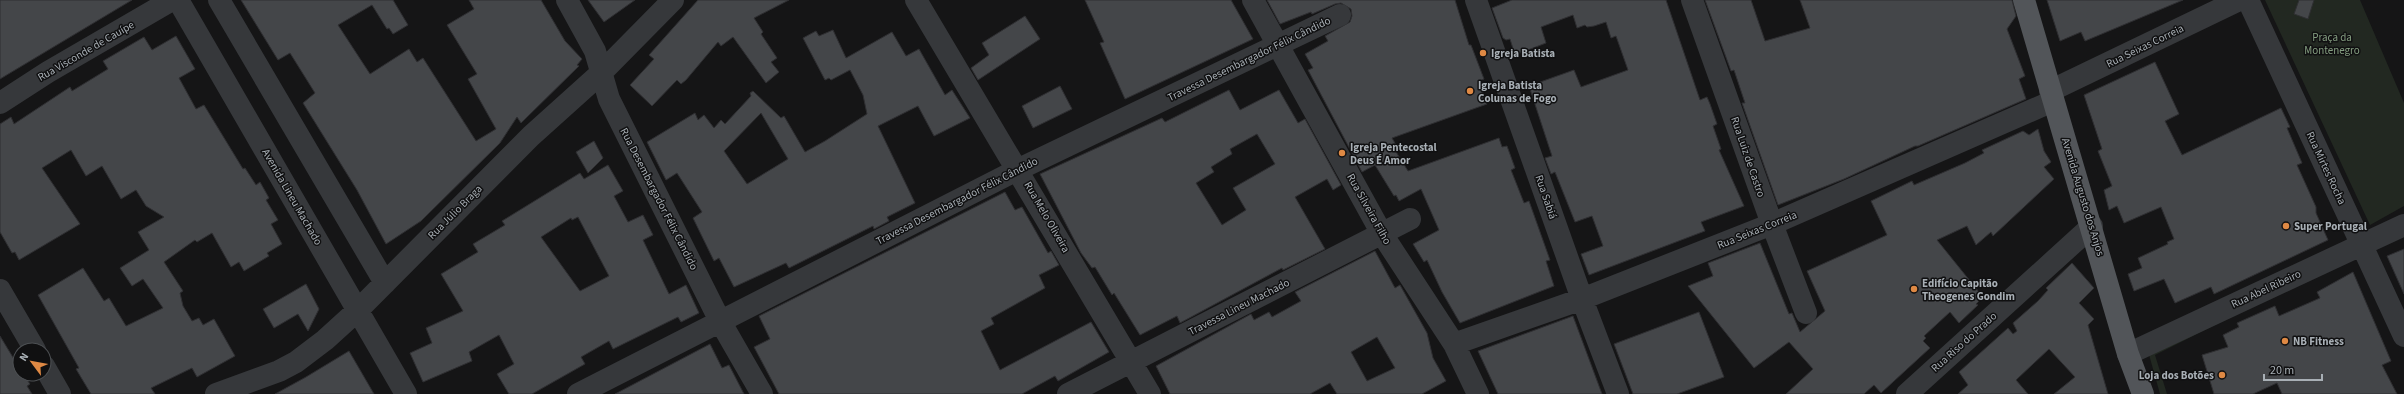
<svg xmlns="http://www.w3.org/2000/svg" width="2404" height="394" font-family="'Source Sans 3',sans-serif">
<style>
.green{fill:#222821}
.building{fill:#444649;stroke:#2f2f32;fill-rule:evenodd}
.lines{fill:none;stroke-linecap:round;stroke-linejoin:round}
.minor{stroke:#36383b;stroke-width:22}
.major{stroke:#525559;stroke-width:22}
.poi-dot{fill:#df8944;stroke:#101011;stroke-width:1.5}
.labels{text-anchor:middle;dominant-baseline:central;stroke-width:3;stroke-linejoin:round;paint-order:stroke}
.park-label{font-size:11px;fill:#859e81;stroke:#101011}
.street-label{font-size:11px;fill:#a8afb5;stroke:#101011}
.poi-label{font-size:11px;font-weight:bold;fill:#a8afb5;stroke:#101011;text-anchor:start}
</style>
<rect width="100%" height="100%" fill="#151516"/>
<path class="green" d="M2265 0H2360L2404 103V206L2370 225Z
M2225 320 2155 355 2167 394H2160L2148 351Z"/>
<path class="building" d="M0 0H132L0 79Z
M241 0H393L408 25 393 34 389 28 387 29 372 5 338 25 370 74 409 49 417 62 423 58 476 141 496 129 468 79 477 74 447 25 474 9 469 0H541L565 41 582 59 577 65 579 66 521 123 517 117 500 143 421 221 386 244 357 190 303 103 315 93 290 53 278 60Z
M588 0H635L604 22Z
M698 0H789L754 18 763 32 761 34 777 58 771 62 779 72 766 83 733 37 721 46 718 42 686 80 681 84 677 80 652 106 630 85 654 59 649 55Z
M1085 0H1231L1253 39 1125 99 1100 43 1104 42Z
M1267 0H1455L1469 45H1471L1484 79 1479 81 1487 104 1392 138 1396 145 1393 147 1408 171 1499 138 1502 147 1507 146 1515 168 1511 170 1524 203 1529 201 1550 260 1546 261 1554 286 1460 323 1442 292 1427 260 1424 262 1413 244 1439 230 1421 189 1399 201 1396 195 1394 196 1375 165 1362 172 1308 70 1313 68 1305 54 1328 41 1325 36 1350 22 1352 16 1351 9 1341 3 1335 4 1312 14 1311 12 1280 24Z
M1512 0H1666L1700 100 1707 97 1710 104 1717 124 1713 126 1721 149 1719 150 1744 206 1701 222 1705 231 1589 275 1581 254 1603 246 1592 216 1575 222 1555 172 1551 174 1545 158 1552 156 1529 86 1574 70 1581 87 1628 70 1616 36 1611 38 1606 22 1594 26 1587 27 1585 25 1577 28 1573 15 1541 27 1546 43 1515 55 1510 39 1506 40 1503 38 1492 8Z
M1705 0H1751L1765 41 1810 28 1800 0H2012L2016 16 2007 29 2025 76 2019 79 2026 99 1918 146H1915L1844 179 1778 205 1742 103H1745L1734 70 1731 71Z
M2047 0H2183L2085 41 2081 32 2060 41Z
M2299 0H2314L2308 19 2294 14Z
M1025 16 1040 39 978 80 971 68 989 55 982 43Z
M833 30 846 58 892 32 906 56 919 49 945 95 952 90 970 118 934 136 918 106 878 126 915 203 887 217 889 221 874 229 873 226 789 268 786 263 734 287 719 258 714 261 693 218 702 212 677 173 666 180 647 142 695 113 698 120 704 115 714 128 721 120 725 124 751 96 750 93 753 91 781 118 784 116 805 152 825 141 867 114 863 95 850 70 831 80 829 78 825 80 803 38 816 31 819 36ZM761 113 788 159 747 184 724 151Z
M176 36 195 69 179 78 196 109 204 105 243 169 245 168 256 185 260 182 269 198 266 200 278 220 271 224 282 244 267 253 269 256 244 271 239 262 231 267 212 233 197 242 195 240 164 262 183 291 180 293 183 306 192 321 199 318 203 325 214 319 235 356 197 377 192 368 151 388 155 394H91L76 369 79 368 38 295 83 268 104 301 109 298 126 326 163 308 143 279 132 286 120 268 149 250 138 232 164 217 146 206 136 190 121 199 102 166 86 176 71 150 42 168 80 224 19 260 15 252 12 253 0 232V124L11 117 14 124 70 87 72 91 108 69 103 61 144 37 152 50Z
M2155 62 2179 114 2165 121 2182 155 2281 108 2290 127 2287 128 2302 163 2297 165 2316 207V213L2328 240 2214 294 2211 287 2175 303 2164 279 2134 291 2128 274 2142 268 2138 258 2168 244 2167 242 2174 239 2161 207 2124 223 2117 206 2109 210 2104 190 2112 186 2098 151 2102 149 2084 95Z
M1060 86 1072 109 1033 128 1022 106Z
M1229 90 1240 110 1279 90 1298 123 1305 119 1341 185 1333 190 1327 179 1295 197 1325 249 1283 270 1282 268 1180 323 1177 316 1140 335 1114 293 1112 295 1095 267 1092 268 1081 253 1040 174 1162 118 1165 122ZM1257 134 1275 164 1233 188 1246 210 1222 225 1196 183 1214 172 1211 167 1232 154 1230 149Z
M2038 129 2044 151 2051 162 2044 167 2054 179 1993 236 1991 232 1976 245 1967 226 1937 240 1983 297 1976 304 1978 305 1959 323 1950 312 1924 336 1926 338 1923 341 1930 348 1881 393 1874 385 1864 394H1786L1813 369 1789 342 1754 368 1688 286 1713 276 1708 263 1760 243 1789 314 1792 313 1800 332 1825 311 1807 271 1887 235 1871 201 1912 181 1914 185 1965 163 1984 153 1982 150 2023 131 2029 135Z
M594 141 603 158 588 173 576 152Z
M608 165 623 191 614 196 628 222 643 215 653 235 643 240 669 294 686 285 699 313 681 322 678 317 613 349 609 341 581 357 585 364 532 394H509L497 374 514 364 499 335 469 352 472 361 423 382 410 353 432 343 426 328 463 311 441 274 478 252 473 244 505 225 502 221 580 173 584 179ZM578 217 609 276 580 291 541 237 571 218 572 220Z
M1005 192 1015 210 1022 207 1048 253 1051 251 1059 265 1039 275 1045 288 991 318 994 324 981 331 1000 370 1091 322 1109 352 1058 381 1055 376 1022 394H779L754 347 770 339 759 316Z
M2404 249V294L2387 256Z
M1375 251 1395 288 1400 285 1427 333 1433 358 1446 381 1422 394H1337L1330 383 1310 394H1170L1156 366 1251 314 1254 320 1269 312 1272 317 1301 301 1295 292ZM1377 337 1395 368 1367 381 1351 352Z
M2072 263 2094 288 2079 303 2094 319 2088 325 2108 394H2054L2075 377 2049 349 2016 380 2028 394H1958L1968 385 1959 372 2008 328 2013 334 2017 331 2013 323 2038 301 2048 290 2046 288Z
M2353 272 2391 361 2382 365 2397 394H2282L2277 383 2253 394H2214L2202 355 2228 347 2223 335 2239 327 2237 323 2275 306 2279 316 2320 298 2317 292Z
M306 284 319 309 308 331 298 314 274 328 263 309Z
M1699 312 1724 377 1677 394H1633L1614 344Z
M1573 316 1602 394H1498L1478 351Z
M0 336 20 369V374H23L30 384 27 386 32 394H0Z
M710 344 722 368 729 365 744 394H615Z
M349 351 374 394H275L306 377Z"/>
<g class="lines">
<path class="minor" d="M178 0 406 394
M219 0 385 283
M567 0 595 51 609 99 720 321 762 394
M916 0 1150 394
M1253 0 1382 234 1454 344 1478 394
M1476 0 1582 299 1618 394
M1692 0 1772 224 1806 313
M2248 0 2404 336
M2050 91 2239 0
M0 103 48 72 172 0
M0 290 35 350
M1454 344 1582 299 1772 224 2053 101
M2128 354 2404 225
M44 366 60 394
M216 394 279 371 296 362 325 340 358 310 531 136 601 73 673 0
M578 394 1019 169 1340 15
M1068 394 1410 219
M1907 394 2092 226"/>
<path class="major" d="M2024 0 2128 354 2143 394"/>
</g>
<g class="poi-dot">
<circle cx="1483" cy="53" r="4"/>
<circle cx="1470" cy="91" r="4"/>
<circle cx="1342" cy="153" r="4"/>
<circle cx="2286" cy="226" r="4"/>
<circle cx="1914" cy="289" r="4"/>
<circle cx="2285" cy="341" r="4"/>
<circle cx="2222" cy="375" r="4"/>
</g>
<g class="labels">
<g class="park-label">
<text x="2332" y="37">Praça da<tspan x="2332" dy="13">Montenegro</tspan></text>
</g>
<g class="street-label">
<text transform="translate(2145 46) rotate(-26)">Rua Seixas Correia</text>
<text transform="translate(86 51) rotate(-30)">Rua Visconde de Cauípe</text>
<text transform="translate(1249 59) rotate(-26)">Travessa Desembargador Félix Cândido</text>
<text transform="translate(1748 157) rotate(71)">Rua Luiz de Castro</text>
<text transform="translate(2326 168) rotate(65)">Rua Mirtes Rocha</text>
<text transform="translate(292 197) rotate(60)">Avenida Lineu Machado</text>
<text transform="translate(1546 197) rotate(71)">Rua Sabiá</text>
<text transform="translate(2083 197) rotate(73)">Avenida Augusto dos Anjos</text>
<text transform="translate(659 199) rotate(63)">Rua Desembargador Félix Cândido</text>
<text transform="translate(957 201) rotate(-27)">Travessa Desembargador Félix Cândido</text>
<text transform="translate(1369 209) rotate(61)">Rua Silveira Filho</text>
<text transform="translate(455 212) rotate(-45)">Rua Júlio Braga</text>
<text transform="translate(1047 217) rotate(60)">Rua Melo Oliveira</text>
<text transform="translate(1757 230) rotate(-22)">Rua Seixas Correia</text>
<text transform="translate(2266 289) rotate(-25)">Rua Abel Ribeiro</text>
<text transform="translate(1239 307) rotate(-27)">Travessa Lineu Machado</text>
<text transform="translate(1964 342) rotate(-42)">Rua Riso do Prado</text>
</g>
<g class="poi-label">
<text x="1491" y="53">Igreja Batista</text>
<text x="1478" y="85">Igreja Batista<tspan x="1478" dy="13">Colunas de Fogo</tspan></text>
<text x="1350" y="147">Igreja Pentecostal<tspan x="1350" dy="13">Deus É Amor</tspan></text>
<text x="2294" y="226">Super Portugal</text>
<text x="1922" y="283">Edifício Capitão<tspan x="1922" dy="13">Theogenes Gondim</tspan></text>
<text x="2293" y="341">NB Fitness</text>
<text x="2214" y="375" text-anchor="end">Loja dos Botões</text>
</g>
</g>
<g transform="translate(32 362) rotate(302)"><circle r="19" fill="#101011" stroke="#4d5053"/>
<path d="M0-3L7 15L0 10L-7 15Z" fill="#df8944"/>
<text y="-6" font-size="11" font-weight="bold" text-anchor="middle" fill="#a8afb5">N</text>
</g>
<path d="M2264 374v6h58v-6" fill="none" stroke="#a8afb5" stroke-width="2"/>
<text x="2270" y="374" font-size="12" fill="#a8afb5" stroke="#101011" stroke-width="3" paint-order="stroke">20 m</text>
</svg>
